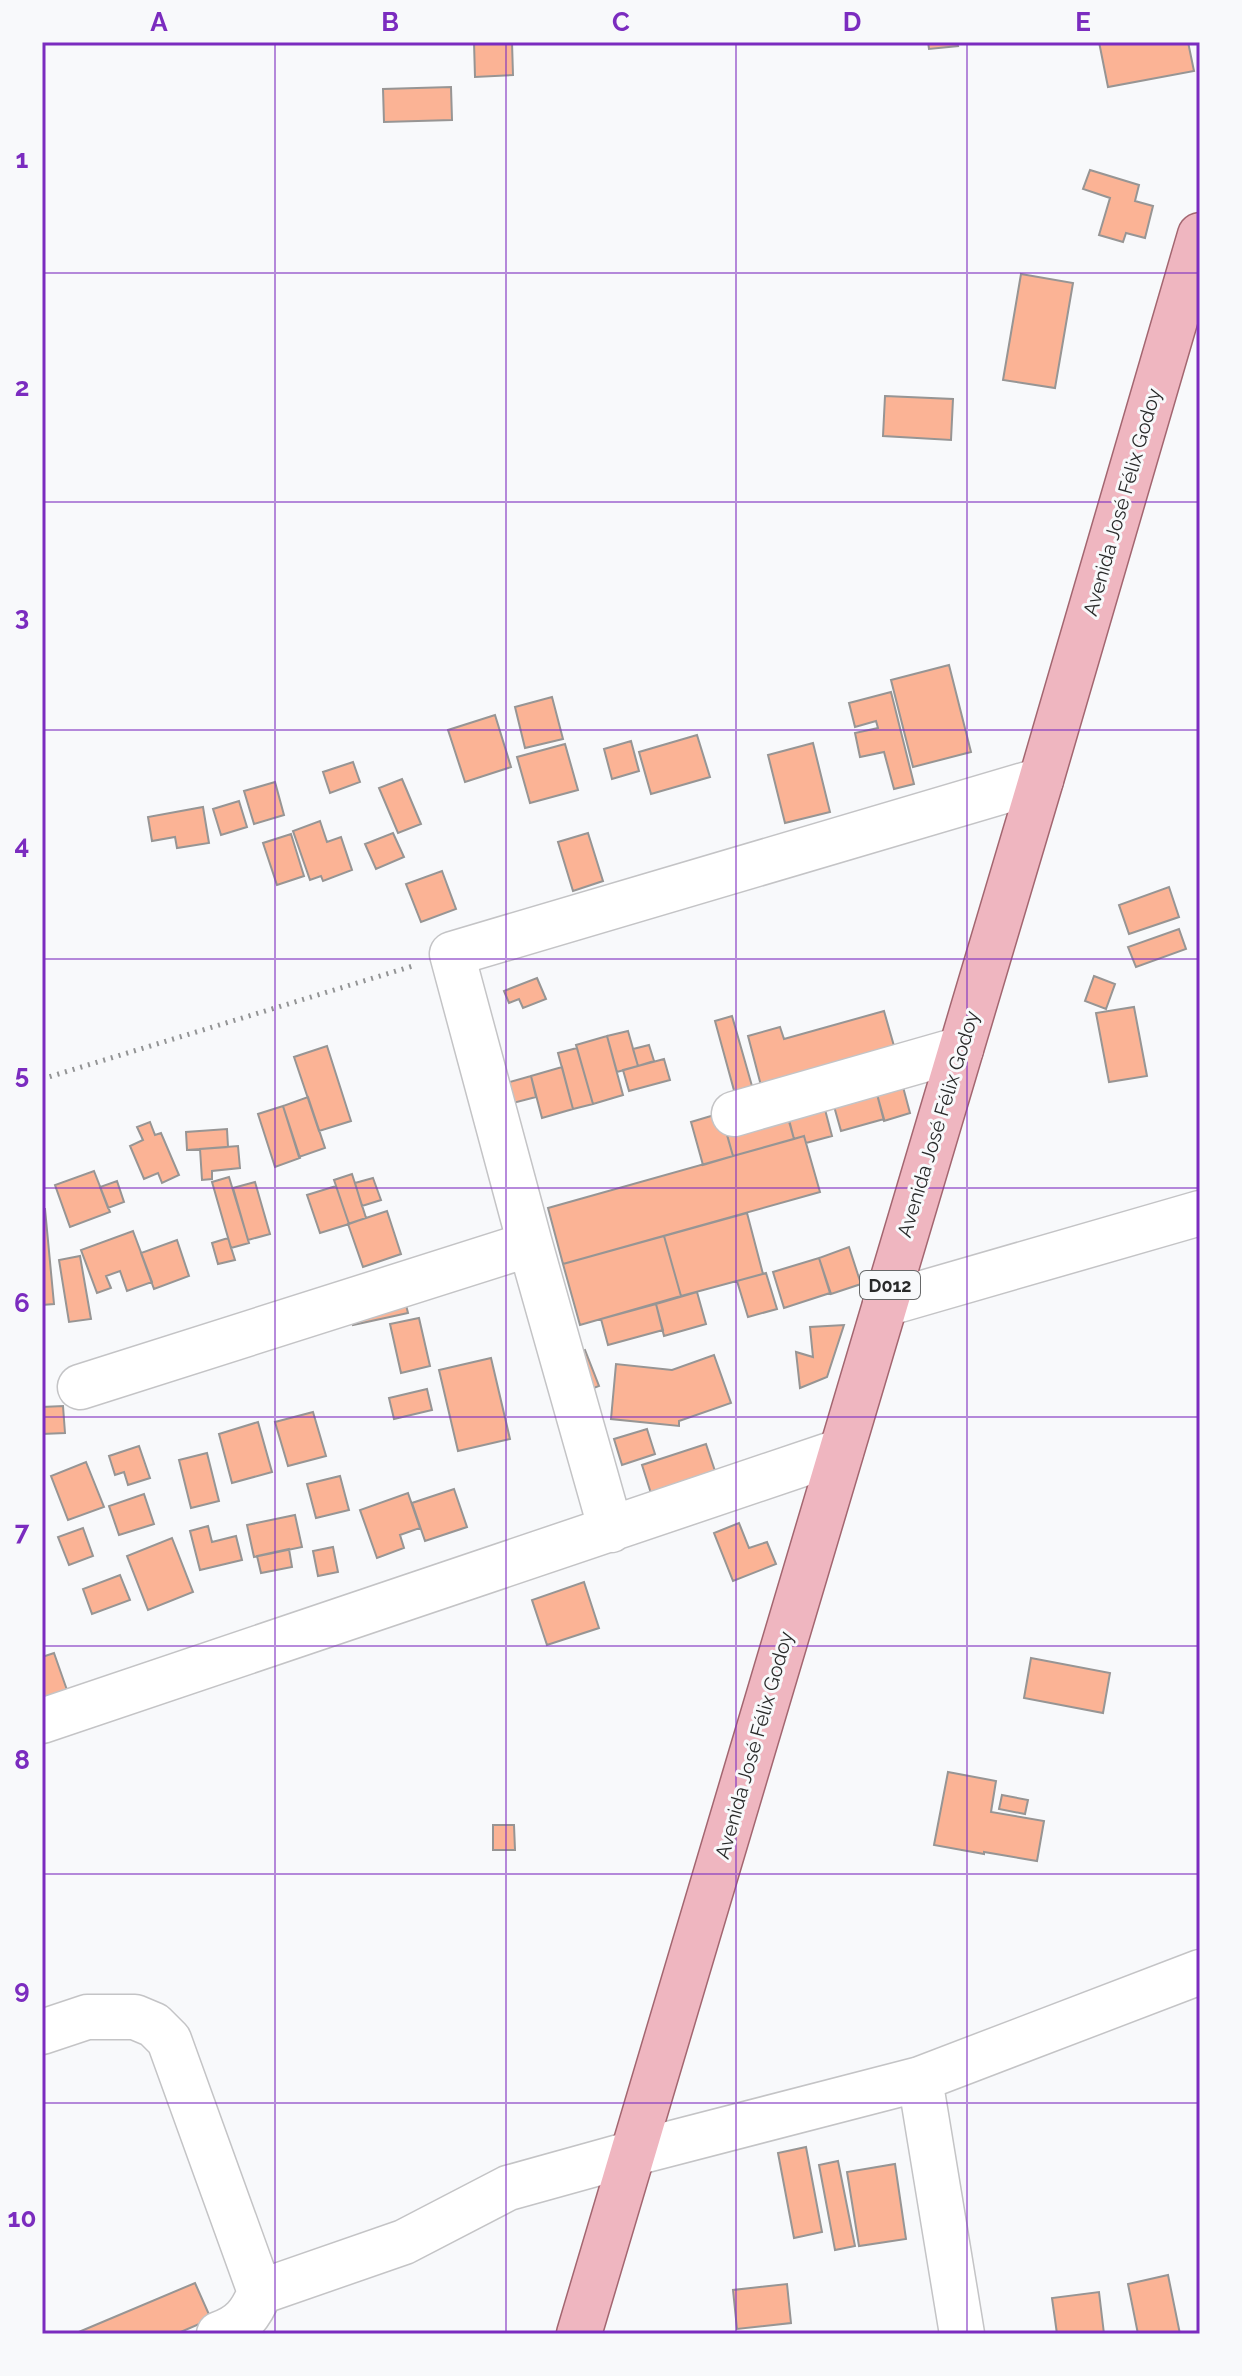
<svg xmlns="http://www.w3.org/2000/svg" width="1242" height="2376" font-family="Raleway,sans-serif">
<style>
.building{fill:#fbb395;stroke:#979594;stroke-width:2}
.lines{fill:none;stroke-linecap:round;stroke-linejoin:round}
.minor-casing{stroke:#c4c4c6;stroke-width:47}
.major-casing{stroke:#a36670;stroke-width:47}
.path{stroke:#939495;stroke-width:5;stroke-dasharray:2 6;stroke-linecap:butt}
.minor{stroke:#fff;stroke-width:44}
.major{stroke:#efb6c0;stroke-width:44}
.grid{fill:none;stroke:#7b2cbf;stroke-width:2;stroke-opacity:0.55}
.labels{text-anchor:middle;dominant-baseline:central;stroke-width:6;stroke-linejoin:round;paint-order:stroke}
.shield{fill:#f8f9fb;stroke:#676869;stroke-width:2}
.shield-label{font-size:18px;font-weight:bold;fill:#292a2a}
.street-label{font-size:20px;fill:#292a2a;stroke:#f8f9fb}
.neatline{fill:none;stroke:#7b2cbf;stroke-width:3}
.grid-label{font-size:26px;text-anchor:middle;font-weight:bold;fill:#7b2cbf}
</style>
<rect width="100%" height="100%" fill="#f8f9fb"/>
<path class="building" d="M474 42H512L513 75 475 77Z
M928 42H957L958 46 929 49Z
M1099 42H1188L1194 71 1108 87Z
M451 87 452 120 384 122 383 89Z
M1090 170 1139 185 1135 201 1153 206 1145 238 1126 233 1123 242 1099 235 1110 198 1083 189Z
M1021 274 1073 283 1055 388 1003 380Z
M885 396 953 399 951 440 883 436Z
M949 665 971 752 913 767 891 680Z
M891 692 914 784 894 789 884 752 860 757 855 733 878 728 876 721 855 727 849 703Z
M552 697 563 739 525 748 515 707Z
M495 715 511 767 465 782 448 730Z
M697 735 710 777 651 794 639 752Z
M631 741 639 771 612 779 604 749Z
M813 743 830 812 785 823 768 755Z
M565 744 578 790 530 803 517 757Z
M353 762 360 782 330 793 323 772Z
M402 779 421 824 398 833 379 788Z
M275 782 284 815 254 824 244 791Z
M239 801 247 827 221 835 213 809Z
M203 807 209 843 177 848 175 837 152 841 148 817Z
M320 821 327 842 341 837 352 870 323 881 321 876 310 880 293 831Z
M393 833 404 857 376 869 365 844Z
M588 833 603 881 573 891 558 842Z
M291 834 304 876 277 885 263 843Z
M442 871 456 909 421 922 406 884Z
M1169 887 1179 917 1129 934 1119 905Z
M1179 929 1186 949 1136 967 1128 947Z
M1094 976 1115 984 1106 1009 1085 1001Z
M537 978 546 999 523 1008 519 999 509 1003 504 991Z
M1134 1007 1147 1076 1109 1082 1096 1013Z
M884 1011 898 1060 764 1097 748 1036 780 1027 784 1039Z
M732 1016 756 1100 738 1105 715 1021Z
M628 1031 638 1066 617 1072 607 1036Z
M607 1036 623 1095 593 1104 576 1045Z
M649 1045 654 1061 638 1066 633 1049Z
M327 1046 351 1121 319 1131 294 1057Z
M577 1048 593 1104 573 1109 558 1053Z
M664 1059 670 1080 629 1091 623 1070Z
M562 1067 573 1109 542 1118 531 1076Z
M899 1072 910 1113 884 1121 873 1079Z
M531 1076 536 1097 505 1105 499 1085Z
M873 1080 884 1119 841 1131 830 1092Z
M308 1097 325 1148 299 1157 283 1106Z
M823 1102 832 1136 806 1143 804 1136 794 1139 787 1112Z
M283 1106 300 1158 275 1167 258 1114Z
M786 1111 794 1139 733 1156 725 1128Z
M721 1113 733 1156 703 1165 691 1122Z
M150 1122 155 1135 161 1133 179 1175 162 1183 158 1173 144 1179 130 1146 143 1140 137 1127Z
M227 1129 228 1147 187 1150 186 1132Z
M804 1136 820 1192 563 1264 548 1208Z
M238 1146 240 1168 212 1171V1179L202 1180 200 1149Z
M94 1171 110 1212 70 1227 55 1185Z
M352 1174 366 1218 349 1224 334 1180Z
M229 1177 249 1243 231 1248 212 1182Z
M373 1178 381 1200 362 1206 355 1183Z
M117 1181 124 1202 108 1208 100 1187Z
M255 1182 270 1234 248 1240 233 1188Z
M336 1186 349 1224 320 1233 307 1195Z
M42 1209H45L54 1304 42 1305Z
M387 1211 401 1254 363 1267 348 1224Z
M747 1213 763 1274 681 1296 664 1236Z
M133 1231 152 1282 127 1291 120 1271 106 1276 111 1288 97 1293 81 1250Z
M664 1236 681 1296 580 1325 563 1264Z
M228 1238 235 1260 218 1264 212 1243Z
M177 1240 189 1276 154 1289 141 1253Z
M849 1247 861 1284 831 1294 819 1258Z
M80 1256 91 1319 69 1322 59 1260Z
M819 1258 830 1293 784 1308 773 1272Z
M766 1273 777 1309 748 1317 737 1281Z
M697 1292 706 1324 664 1336 656 1304Z
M404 1297 408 1313 353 1325 350 1310Z
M656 1304 663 1330 608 1345 601 1319Z
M419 1318 430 1366 401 1373 390 1324Z
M844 1325 827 1377 800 1388 796 1352 813 1357 810 1327Z
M585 1350 599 1386 581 1393 568 1356Z
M714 1355 731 1403 679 1421V1426L611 1419 616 1364 672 1370Z
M491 1358 510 1439 458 1451 439 1370Z
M427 1389 432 1410 394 1419 389 1398Z
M63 1406 65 1433 42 1434V1407Z
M313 1412 326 1456 288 1466 275 1422Z
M258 1422 272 1472 232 1483 219 1434Z
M647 1429 655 1454 622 1465 614 1439Z
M706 1444 720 1486 655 1506 642 1465Z
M139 1446 150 1478 128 1485 124 1472 115 1475 109 1456Z
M207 1453 219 1501 191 1508 179 1460Z
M86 1462 104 1507 68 1520 51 1476Z
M340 1476 349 1510 316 1518 307 1484Z
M454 1489 467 1527 425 1541 412 1503Z
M408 1493 420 1528 400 1535 404 1548 377 1558 360 1510Z
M144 1494 154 1524 119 1535 109 1506Z
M295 1515 302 1547 254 1557 247 1525Z
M739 1523 749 1548 767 1542 776 1564 733 1581 714 1533Z
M208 1526 212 1542 236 1536 242 1560 200 1570 190 1531Z
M83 1528 93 1556 69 1565 58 1537Z
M172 1538 193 1592 148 1610 127 1556Z
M333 1547 338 1572 318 1576 313 1551Z
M289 1549 292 1567 261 1573 257 1556Z
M120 1575 130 1600 92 1614 83 1589Z
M584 1582 599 1628 547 1645 532 1600Z
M54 1653 67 1690 43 1698 42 1657Z
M1031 1658 1110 1673 1103 1713 1024 1698Z
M948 1772 996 1781 991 1812 1044 1821 1037 1861 984 1852V1854L934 1845Z
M1002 1795 1028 1800 1025 1814 999 1809Z
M493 1825H514L515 1850H493Z
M806 2147 822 2232 794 2238 778 2153Z
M838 2161 855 2246 835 2250 819 2165Z
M895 2164 906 2239 859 2246 847 2172Z
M1168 2275 1180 2334H1138L1128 2284Z
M195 2283 211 2319 176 2334H74Z
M787 2284 791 2323 737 2329 733 2290Z
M1099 2292 1104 2334H1057L1052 2298Z"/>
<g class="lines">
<defs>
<path id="minor" d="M734 1114 961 1049
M885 1304 1200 1213
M80 1387 530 1244
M611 1530 530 1244 452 954 1041 780
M42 1721 841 1451
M42 2032 87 2017H135L154 2025 169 2040 260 2292
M920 2079 962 2334
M219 2334C242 2326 251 2314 260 2292L404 2242 508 2188 634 2153 920 2079 1200 1972"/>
<path id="major" d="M579 2334 1041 780 1200 235"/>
</defs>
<use href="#minor" class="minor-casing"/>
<use href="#major" class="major-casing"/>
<path class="path" d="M42 1079 416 965"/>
<use href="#minor" class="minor"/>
<use href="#major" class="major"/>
</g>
<path class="grid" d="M275 42V2334M506 42V2334M736 42V2334M967 42V2334M42 273H1200M42 502H1200M42 730H1200M42 959H1200M42 1188H1200M42 1417H1200M42 1646H1200M42 1874H1200M42 2103H1200"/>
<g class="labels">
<rect class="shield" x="860" y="1271" width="60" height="28" rx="6"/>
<g class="shield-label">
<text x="890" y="1285">D012</text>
</g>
<g class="street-label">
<text transform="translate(1122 502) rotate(-74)">Avenida José Félix Godoy</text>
<text transform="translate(938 1124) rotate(-73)">Avenida José Félix Godoy</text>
<text transform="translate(754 1745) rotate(-74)">Avenida José Félix Godoy</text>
</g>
</g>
<rect width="1242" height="2376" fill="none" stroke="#f8f9fb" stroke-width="88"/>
<rect x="44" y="44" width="1154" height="2288" class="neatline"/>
<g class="grid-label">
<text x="159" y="31">A</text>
<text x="390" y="31">B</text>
<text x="621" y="31">C</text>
<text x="852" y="31">D</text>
<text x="1083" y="31">E</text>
<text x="22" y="168">1</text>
<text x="22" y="396">2</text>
<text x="22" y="625">3</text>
<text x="22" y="854">4</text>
<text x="22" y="1083">5</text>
<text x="22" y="1312">6</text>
<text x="22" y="1540">7</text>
<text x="22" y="1769">8</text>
<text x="22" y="1998">9</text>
<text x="22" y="2227">10</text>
</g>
</svg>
